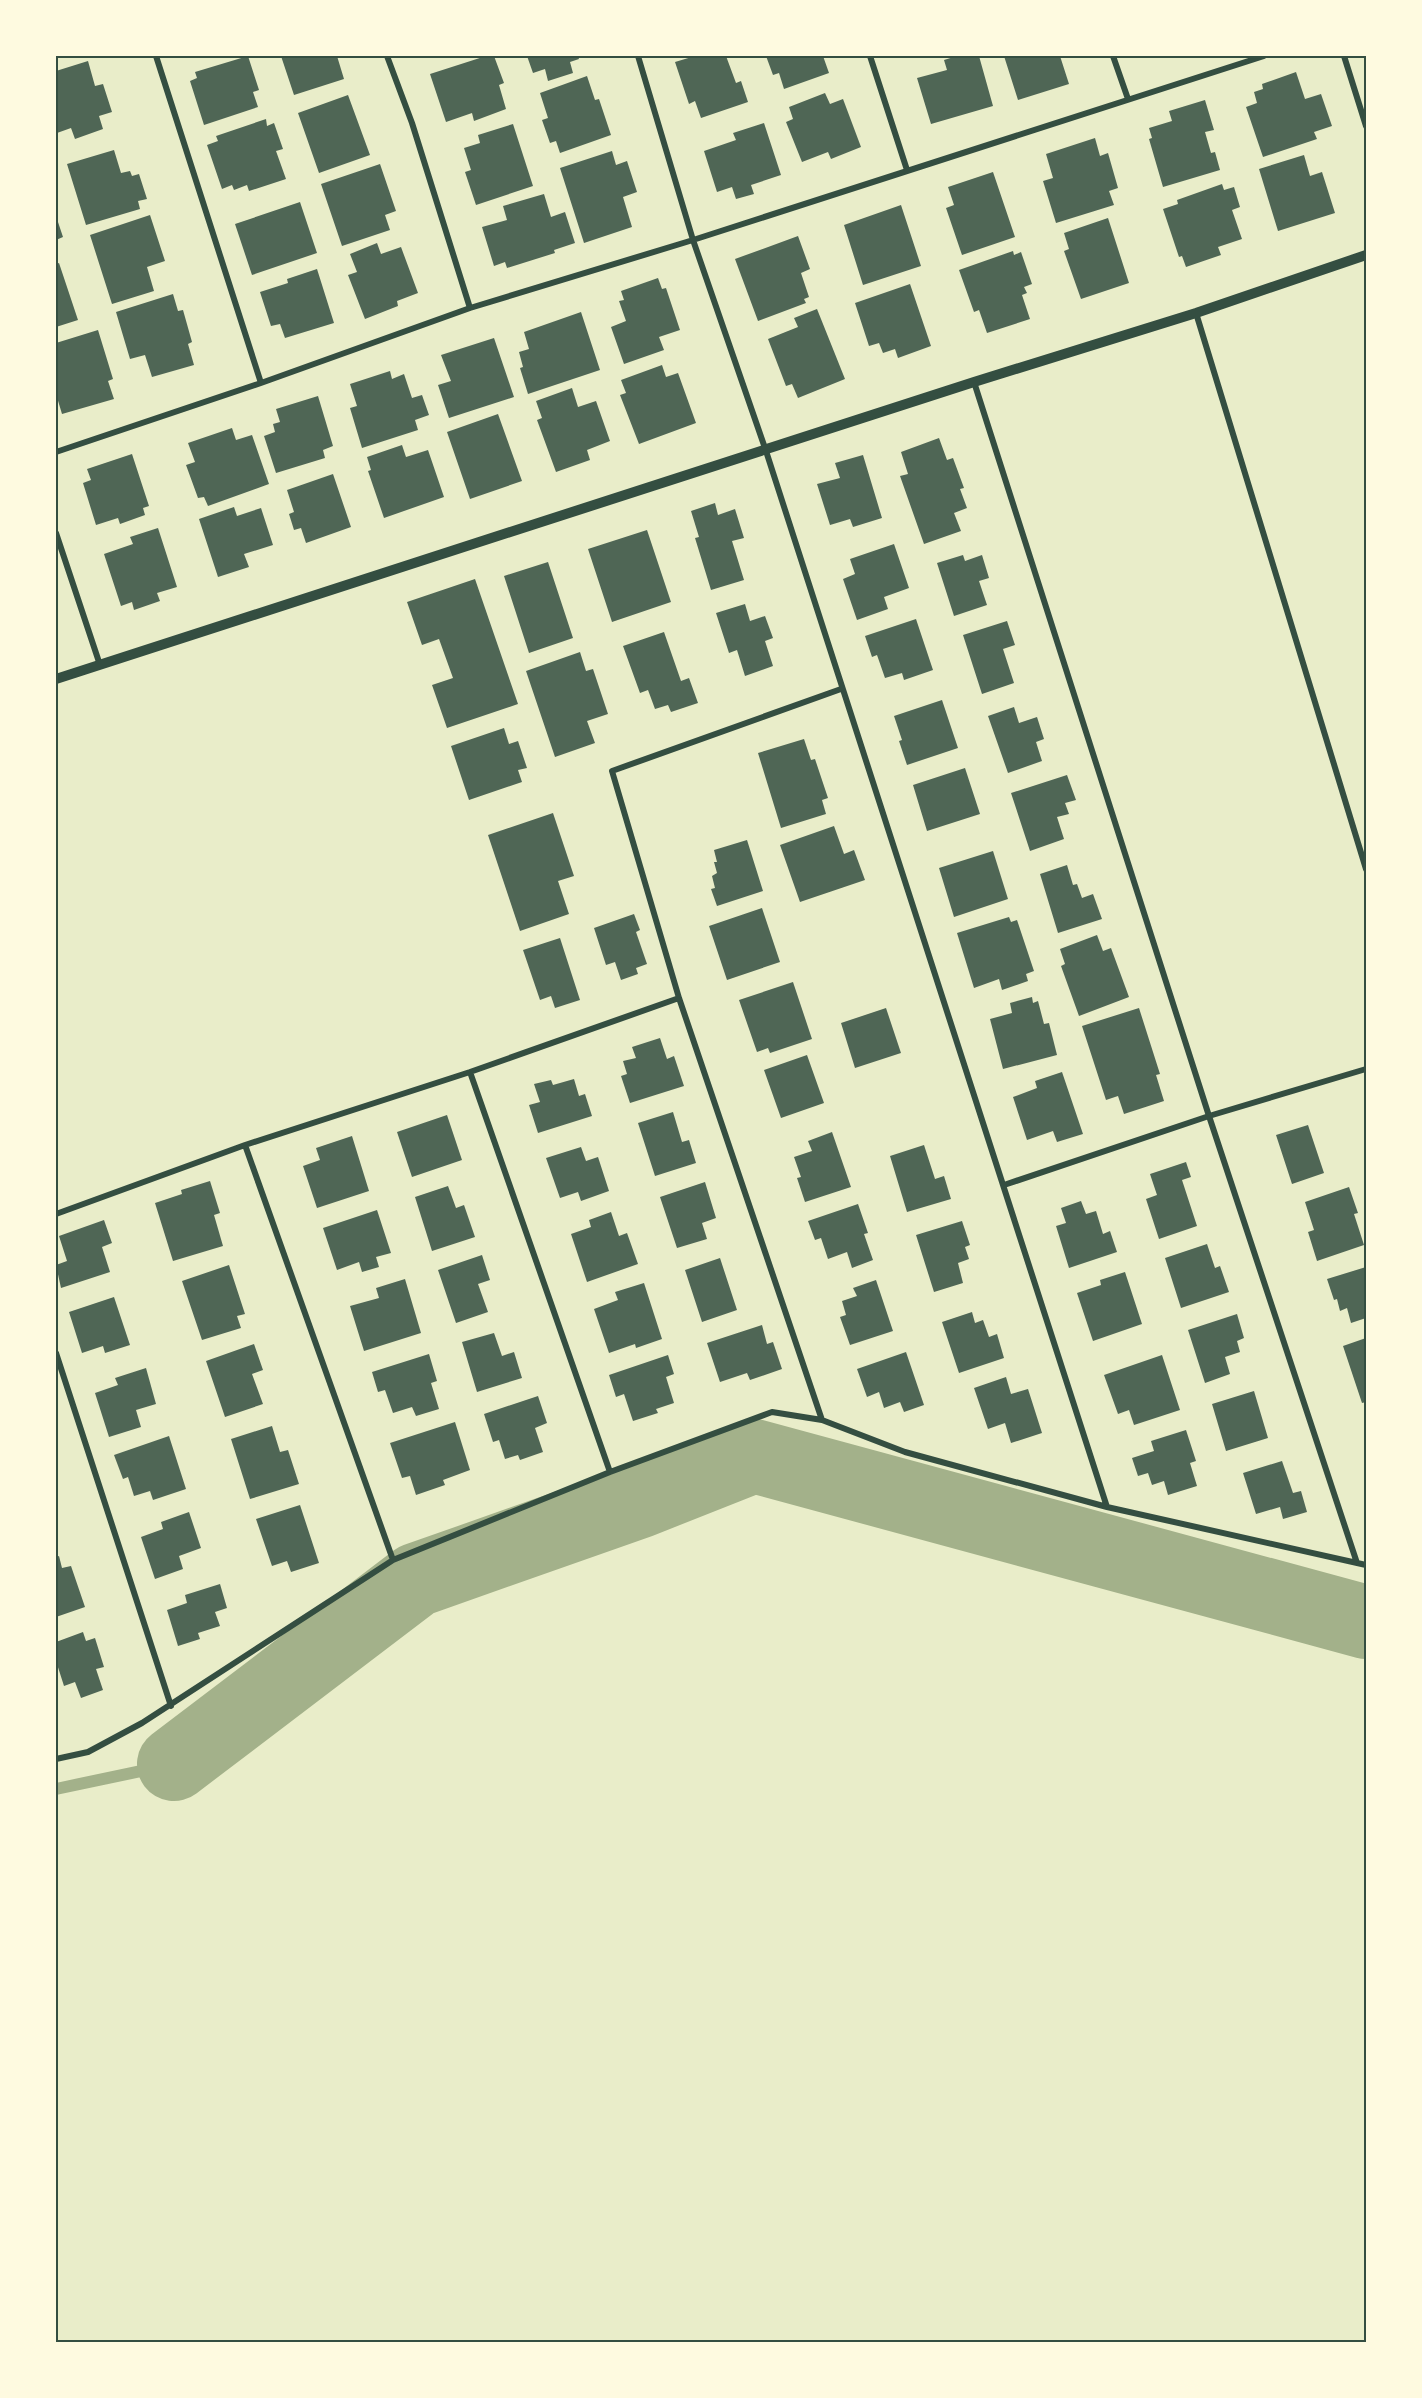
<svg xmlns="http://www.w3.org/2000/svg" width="1422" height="2398" font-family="Poppins,sans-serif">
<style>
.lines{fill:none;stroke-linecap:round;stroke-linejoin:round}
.stream{stroke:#a3b18a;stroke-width:12}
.river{stroke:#a3b18a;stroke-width:74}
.building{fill:#4f6655}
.minor{stroke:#344e41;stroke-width:6}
.tertiary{stroke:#344e41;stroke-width:10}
.neatline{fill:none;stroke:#344e41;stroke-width:2}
</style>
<rect width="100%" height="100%" fill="#e9edc9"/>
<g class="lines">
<path class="stream" d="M56 1789 174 1764"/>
<path class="river" d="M174 1764 416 1580 640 1501 754 1456 1366 1622"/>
</g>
<path class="building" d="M248 56 259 90 253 92 258 107 204 125 190 81 197 78 195 72Z
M281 56H337L344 79 294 95Z
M486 56H494L504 83 499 85 506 109 474 121 472 113 446 122 430 74Z
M527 56H578L579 59 570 62 573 73 548 81 545 69 533 73Z
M695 56H726L736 83 741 81 748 102 701 118 695 101 689 104 675 62Z
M766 56H823L829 73 784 89 779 73 773 75Z
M957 56H979L993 106 931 124 917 78 947 70 944 60Z
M1004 56H1060L1069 84 1018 100Z
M88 61 95 86 103 84 112 112 99 116 103 129 75 139 71 128 57 133 56 128V71Z
M1296 72 1305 99 1321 94 1332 126 1314 132 1317 139 1263 157 1246 107 1257 103 1254 92 1263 89 1262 84Z
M587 76 595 100 599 99 611 135 560 153 556 141 550 143 542 120 548 118 540 93Z
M825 93 830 104 843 99 861 147 831 159 828 152 802 162 786 122 793 119 789 107Z
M348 95 370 155 319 173 298 113Z
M1205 100 1214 130 1205 132 1211 153 1215 152 1220 170 1163 187 1149 139 1152 138 1149 128 1172 121 1169 111Z
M266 119 267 126 274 123 283 149 276 151 286 179 249 191 247 185 234 190 232 185 222 189 207 145 218 141 216 136Z
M764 123 781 175 751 185 754 194 736 199 732 187 717 192 704 151 736 140 733 133Z
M513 124 533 186 476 205 465 172 471 170 464 148 480 143 478 135Z
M1095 138 1100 156 1108 153 1118 188 1109 191 1114 205 1056 223 1043 181 1053 178 1046 154Z
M114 150 121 173 130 171 132 176 139 174 147 199 138 201 140 209 86 225 67 164Z
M612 151 616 165 627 161 637 192 623 197 632 227 584 243 560 168Z
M1304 155 1310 176 1322 172 1335 213 1278 231 1259 169Z
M380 164 396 211 385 215 390 230 342 246 321 184Z
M993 172 1015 237 962 255 946 208 954 205 948 187Z
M1222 184 1224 190 1234 187 1240 207 1232 210 1242 239 1218 247 1221 255 1186 267 1182 256 1179 257 1163 209 1178 204 1177 200Z
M544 194 551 217 565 212 575 243 554 250 555 253 507 268 505 262 494 266 482 227 507 220 503 206Z
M300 202 317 253 252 275 235 224Z
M901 205 921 266 863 285 844 225Z
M150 215 165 261 147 267 154 291 112 304 90 235Z
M56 216 63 237 56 240Z
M1108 218 1129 283 1081 299 1064 251 1069 249 1064 233Z
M798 236 810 269 801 273 809 297 804 299 806 303 758 321 735 259Z
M377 243 381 254 401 247 418 293 397 301 398 306 365 319 348 275 357 272 350 254Z
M1013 251 1014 255 1021 252 1032 284 1024 287 1027 293 1022 295 1030 319 987 333 979 310 974 312 959 270Z
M59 263 78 320 56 327V264Z
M317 269 334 323 285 338 280 324 271 326 260 292 288 283 287 279Z
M658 278 662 289 666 288 680 330 659 337 664 350 624 364 611 327 626 321 619 301 624 300 621 291Z
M910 284 931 346 898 358 895 349 883 353 879 343 869 346 855 303Z
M173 294 178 311 183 310 192 342 188 344 194 365 152 377 145 355 130 359 116 312Z
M817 309 845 379 798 398 792 384 786 386 768 339 798 327 794 318Z
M581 312 600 370 528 394 520 368 523 367 519 352 529 349 524 332Z
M98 330 113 379 108 381 114 399 62 414 56 394 57 387 56 343Z
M494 338 514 397 449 418 438 385 451 381 441 355Z
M662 365 666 377 678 373 696 423 639 444 620 395 626 393 621 380Z
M390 371 392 379 404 374 412 398 422 395 429 415 415 420 418 430 362 448 350 408 357 406 350 384Z
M572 388 578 407 596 401 610 441 587 450 590 460 556 472 537 420 542 418 536 401Z
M318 396 333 446 323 450 325 458 276 473 264 436 275 432 273 424 280 422 276 409Z
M498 414 522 481 470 499 447 432Z
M232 428 236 440 252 435 269 484 208 506 204 497 198 498 186 465 195 462 188 443Z
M939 438 947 460 953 458 964 488 960 489 967 508 954 513 961 531 924 544 900 476 908 474 901 452Z
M402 445 406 457 428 450 444 497 384 518 368 471 371 470 367 457Z
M132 454 149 506 143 508 145 515 120 524 118 518 96 525 83 483 91 480 87 469Z
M863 455 882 518 853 527 850 519 830 525 817 484 840 478 835 463Z
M333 474 351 527 306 543 301 528 294 530 289 514 294 512 287 490Z
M715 503 718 515 735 509 744 538 732 541 744 580 711 590 695 538 699 537 691 511Z
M234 507 237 516 261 508 273 545 244 554 249 567 218 577 199 519Z
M158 528 177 587 157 593 160 601 134 610 132 602 121 606 104 554 133 544 130 537Z
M647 530 671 602 612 622 588 549Z
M894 544 909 588 884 597 888 609 857 620 843 579 855 574 850 559Z
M963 555 965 561 982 555 989 578 979 581 987 605 954 616 937 563Z
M548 562 573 638 529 653 504 576Z
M475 579 518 704 447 728 432 685 453 678 439 639 422 645 407 602Z
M745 604 750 621 765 616 773 638 765 641 773 666 745 676 737 650 729 653 716 613Z
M916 619 933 670 904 680 902 673 885 678 877 655 872 657 865 636Z
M1007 621 1015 645 1003 649 1014 683 982 694 963 635Z
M664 632 681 681 689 678 698 703 671 712 668 705 655 709 648 690 640 693 623 646Z
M580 652 586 671 593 669 608 714 587 721 595 743 555 757 526 671Z
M942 700 958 748 907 765 899 741 902 740 894 716Z
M1014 707 1019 723 1037 717 1044 739 1036 742 1042 761 1008 773 988 716Z
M504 728 509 744 518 741 527 768 518 770 522 782 469 800 451 746Z
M804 739 811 760 815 759 828 798 822 800 826 814 781 828 758 753Z
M965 768 980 814 927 831 913 785Z
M1067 775 1076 800 1065 803 1069 814 1057 817 1064 839 1030 851 1011 793Z
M553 813 574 876 558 881 569 914 520 931 488 835Z
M834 826 844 854 854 850 865 880 800 902 780 845Z
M747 840 763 891 717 906 711 889 715 888 712 876 717 873 714 862H717L714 850Z
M993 851 1008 899 954 917 939 868Z
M1067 865 1073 885 1077 884 1082 898 1093 894 1102 919 1058 933 1040 874Z
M762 908 780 962 727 980 709 926Z
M634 914 640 930 636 932 647 964 636 968 638 974 621 980 615 962 606 965 594 928Z
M1009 917 1011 922 1017 920 1034 971 1026 974 1028 981 1002 990 999 979 974 988 957 933Z
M1097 935 1103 951 1111 948 1129 997 1079 1016 1061 966 1065 964 1060 949Z
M560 938 580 1000 555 1008 551 996 540 1000 523 950Z
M793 982 812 1039 770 1053 768 1048 757 1052 739 1000Z
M1032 997 1033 1003 1038 1001 1044 1024 1049 1023 1057 1055 1003 1069 990 1019 1012 1013 1010 1003Z
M886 1008 901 1053 855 1068 841 1023Z
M1139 1008 1160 1074 1156 1075 1164 1101 1124 1114 1118 1096 1106 1100 1082 1026Z
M660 1038 667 1059 674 1056 684 1086 630 1103 621 1076 627 1074 623 1061 636 1058 632 1047Z
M807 1055 824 1103 781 1118 764 1070Z
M1062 1072 1083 1134 1057 1142 1053 1131 1027 1140 1013 1097 1037 1088 1035 1081Z
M574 1079 579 1096 585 1094 592 1116 538 1133 529 1105 540 1102 534 1084 551 1080 553 1085Z
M673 1112 682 1142 689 1140 696 1163 655 1176 638 1123Z
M447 1115 462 1160 412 1177 397 1132Z
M1308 1125 1324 1173 1292 1184 1276 1135Z
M832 1132 851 1187 805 1202 797 1178 801 1177 794 1157 812 1151 808 1141Z
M352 1136 369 1191 317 1208 303 1166 320 1160 316 1148Z
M924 1145 935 1179 944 1176 951 1199 907 1212 890 1156Z
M581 1147 586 1161 598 1157 609 1191 581 1201 578 1192 560 1198 546 1158Z
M1186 1162 1191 1177 1182 1180 1197 1226 1159 1239 1146 1199 1157 1195 1150 1174Z
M210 1181 220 1213 214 1215 223 1246 173 1261 155 1203 182 1194 181 1190Z
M705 1182 716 1218 702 1223 707 1239 677 1248 660 1197Z
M448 1186 456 1208 464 1205 475 1237 432 1251 415 1197Z
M1349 1187 1358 1213 1354 1214 1364 1245 1317 1261 1308 1232 1314 1230 1305 1202Z
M1081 1201 1086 1214 1096 1211 1103 1234 1110 1231 1117 1252 1069 1268 1056 1226 1066 1223 1061 1208Z
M858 1204 868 1233 864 1234 873 1260 852 1268 847 1252 828 1259 821 1238 815 1240 808 1221Z
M377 1210 391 1253 376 1257 379 1267 362 1272 359 1262 337 1270 323 1228Z
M611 1212 619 1236 627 1233 638 1264 587 1282 571 1234 591 1227 589 1220Z
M104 1220 112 1243 102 1247 110 1272 61 1288 56 1265 67 1261 59 1236Z
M962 1221 970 1245 965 1247 969 1259 958 1263 963 1283 934 1292 916 1235Z
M1207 1244 1215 1268 1220 1266 1229 1292 1181 1308 1165 1258Z
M482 1255 490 1280 478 1284 488 1312 456 1323 438 1270Z
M720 1258 737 1310 702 1322 685 1270Z
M229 1265 245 1314 237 1316 241 1328 202 1340 182 1281Z
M1366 1267V1318L1351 1323 1347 1308 1340 1311 1337 1299 1334 1300 1327 1279Z
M1125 1272 1142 1324 1093 1341 1077 1293 1101 1285 1100 1280Z
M405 1279 421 1333 364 1351 350 1306 379 1298 376 1288Z
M876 1280 893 1331 850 1345 840 1317 846 1315 842 1301 857 1296 853 1288Z
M644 1283 662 1339 636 1348 635 1344 609 1353 594 1309 618 1300 615 1292Z
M114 1297 130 1345 105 1353 103 1346 82 1353 69 1312Z
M972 1312 975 1323 983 1320 989 1337 997 1334 1004 1358 959 1373 942 1322Z
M1237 1314 1244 1338 1237 1341 1240 1352 1225 1357 1230 1374 1205 1383 1188 1330Z
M762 1325 767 1344 773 1342 782 1369 750 1380 747 1373 720 1382 707 1343Z
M494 1333 502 1356 514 1352 522 1378 477 1392 462 1342Z
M1366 1338V1402L1362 1403 1343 1346Z
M254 1344 263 1370 252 1374 263 1404 225 1417 206 1361Z
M906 1352 924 1405 904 1412 900 1402 884 1408 879 1392 867 1397 857 1369Z
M429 1354 437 1381 431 1383 439 1409 416 1416 412 1407 393 1413 385 1390 378 1392 372 1372Z
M668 1355 674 1374 666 1377 674 1403 656 1409 658 1413 633 1421 624 1394 616 1397 609 1375Z
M1162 1355 1180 1410 1134 1425 1129 1410 1118 1414 1104 1375Z
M146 1368 156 1404 136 1410 141 1427 109 1437 95 1393 118 1385 115 1378Z
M1006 1377 1011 1394 1028 1389 1042 1433 1011 1443 1005 1423 988 1429 974 1388Z
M1254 1391 1268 1438 1226 1451 1212 1404Z
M538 1396 547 1423 535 1428 543 1452 520 1460 518 1455 505 1459 499 1440 493 1442 484 1414Z
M455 1422 470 1470 443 1480 445 1485 416 1495 410 1476 402 1478 390 1443Z
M272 1426 280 1452 288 1450 299 1484 250 1499 231 1439Z
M1186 1430 1196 1461 1190 1463 1197 1486 1168 1495 1164 1481 1152 1485 1148 1473 1138 1476 1132 1458 1154 1451 1151 1441Z
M169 1436 186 1489 153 1500 150 1491 134 1496 128 1477 123 1479 114 1455Z
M1282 1461 1293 1493 1301 1491 1307 1512 1283 1519 1280 1507 1256 1514 1243 1473Z
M300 1505 319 1563 291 1572 287 1561 272 1566 256 1519Z
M189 1512 201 1548 179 1556 183 1569 155 1579 141 1537 163 1529 161 1522Z
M59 1556 62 1568 71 1566 85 1607 56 1617V1557Z
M220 1584 227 1608 215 1612 220 1626 198 1633 200 1639 178 1646 167 1610 187 1603 185 1595Z
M83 1632 86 1641 95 1638 104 1667 96 1669 103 1690 81 1698 75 1682 64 1686 56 1661V1642Z"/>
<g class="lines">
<path class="minor" d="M156 56 261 383
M387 56 412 123 470 308
M638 56 693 240 766 451 1107 1507
M870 56 907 170
M1113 56 1128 99
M1344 56 1366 126
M1196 313 1366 869
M974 382 1209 1116 1357 1563
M56 452 261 383 470 308 693 240 1264 56
M56 533 100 665
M470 1072 610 1472
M245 1145 393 1560
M1004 1185 1209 1116 1366 1069
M56 1214 245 1145 470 1072 679 998
M56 1353 171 1706
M822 1420 679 998 612 771 841 689
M56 1759 88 1752 142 1723 393 1560 610 1472 772 1412 822 1420 905 1452 1107 1507 1366 1565"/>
<path class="tertiary" d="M56 679 974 382 1196 313 1366 255"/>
</g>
<rect width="1422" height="2398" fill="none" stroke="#fefae0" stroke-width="114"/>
<rect x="57" y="57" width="1308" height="2284" class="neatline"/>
</svg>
